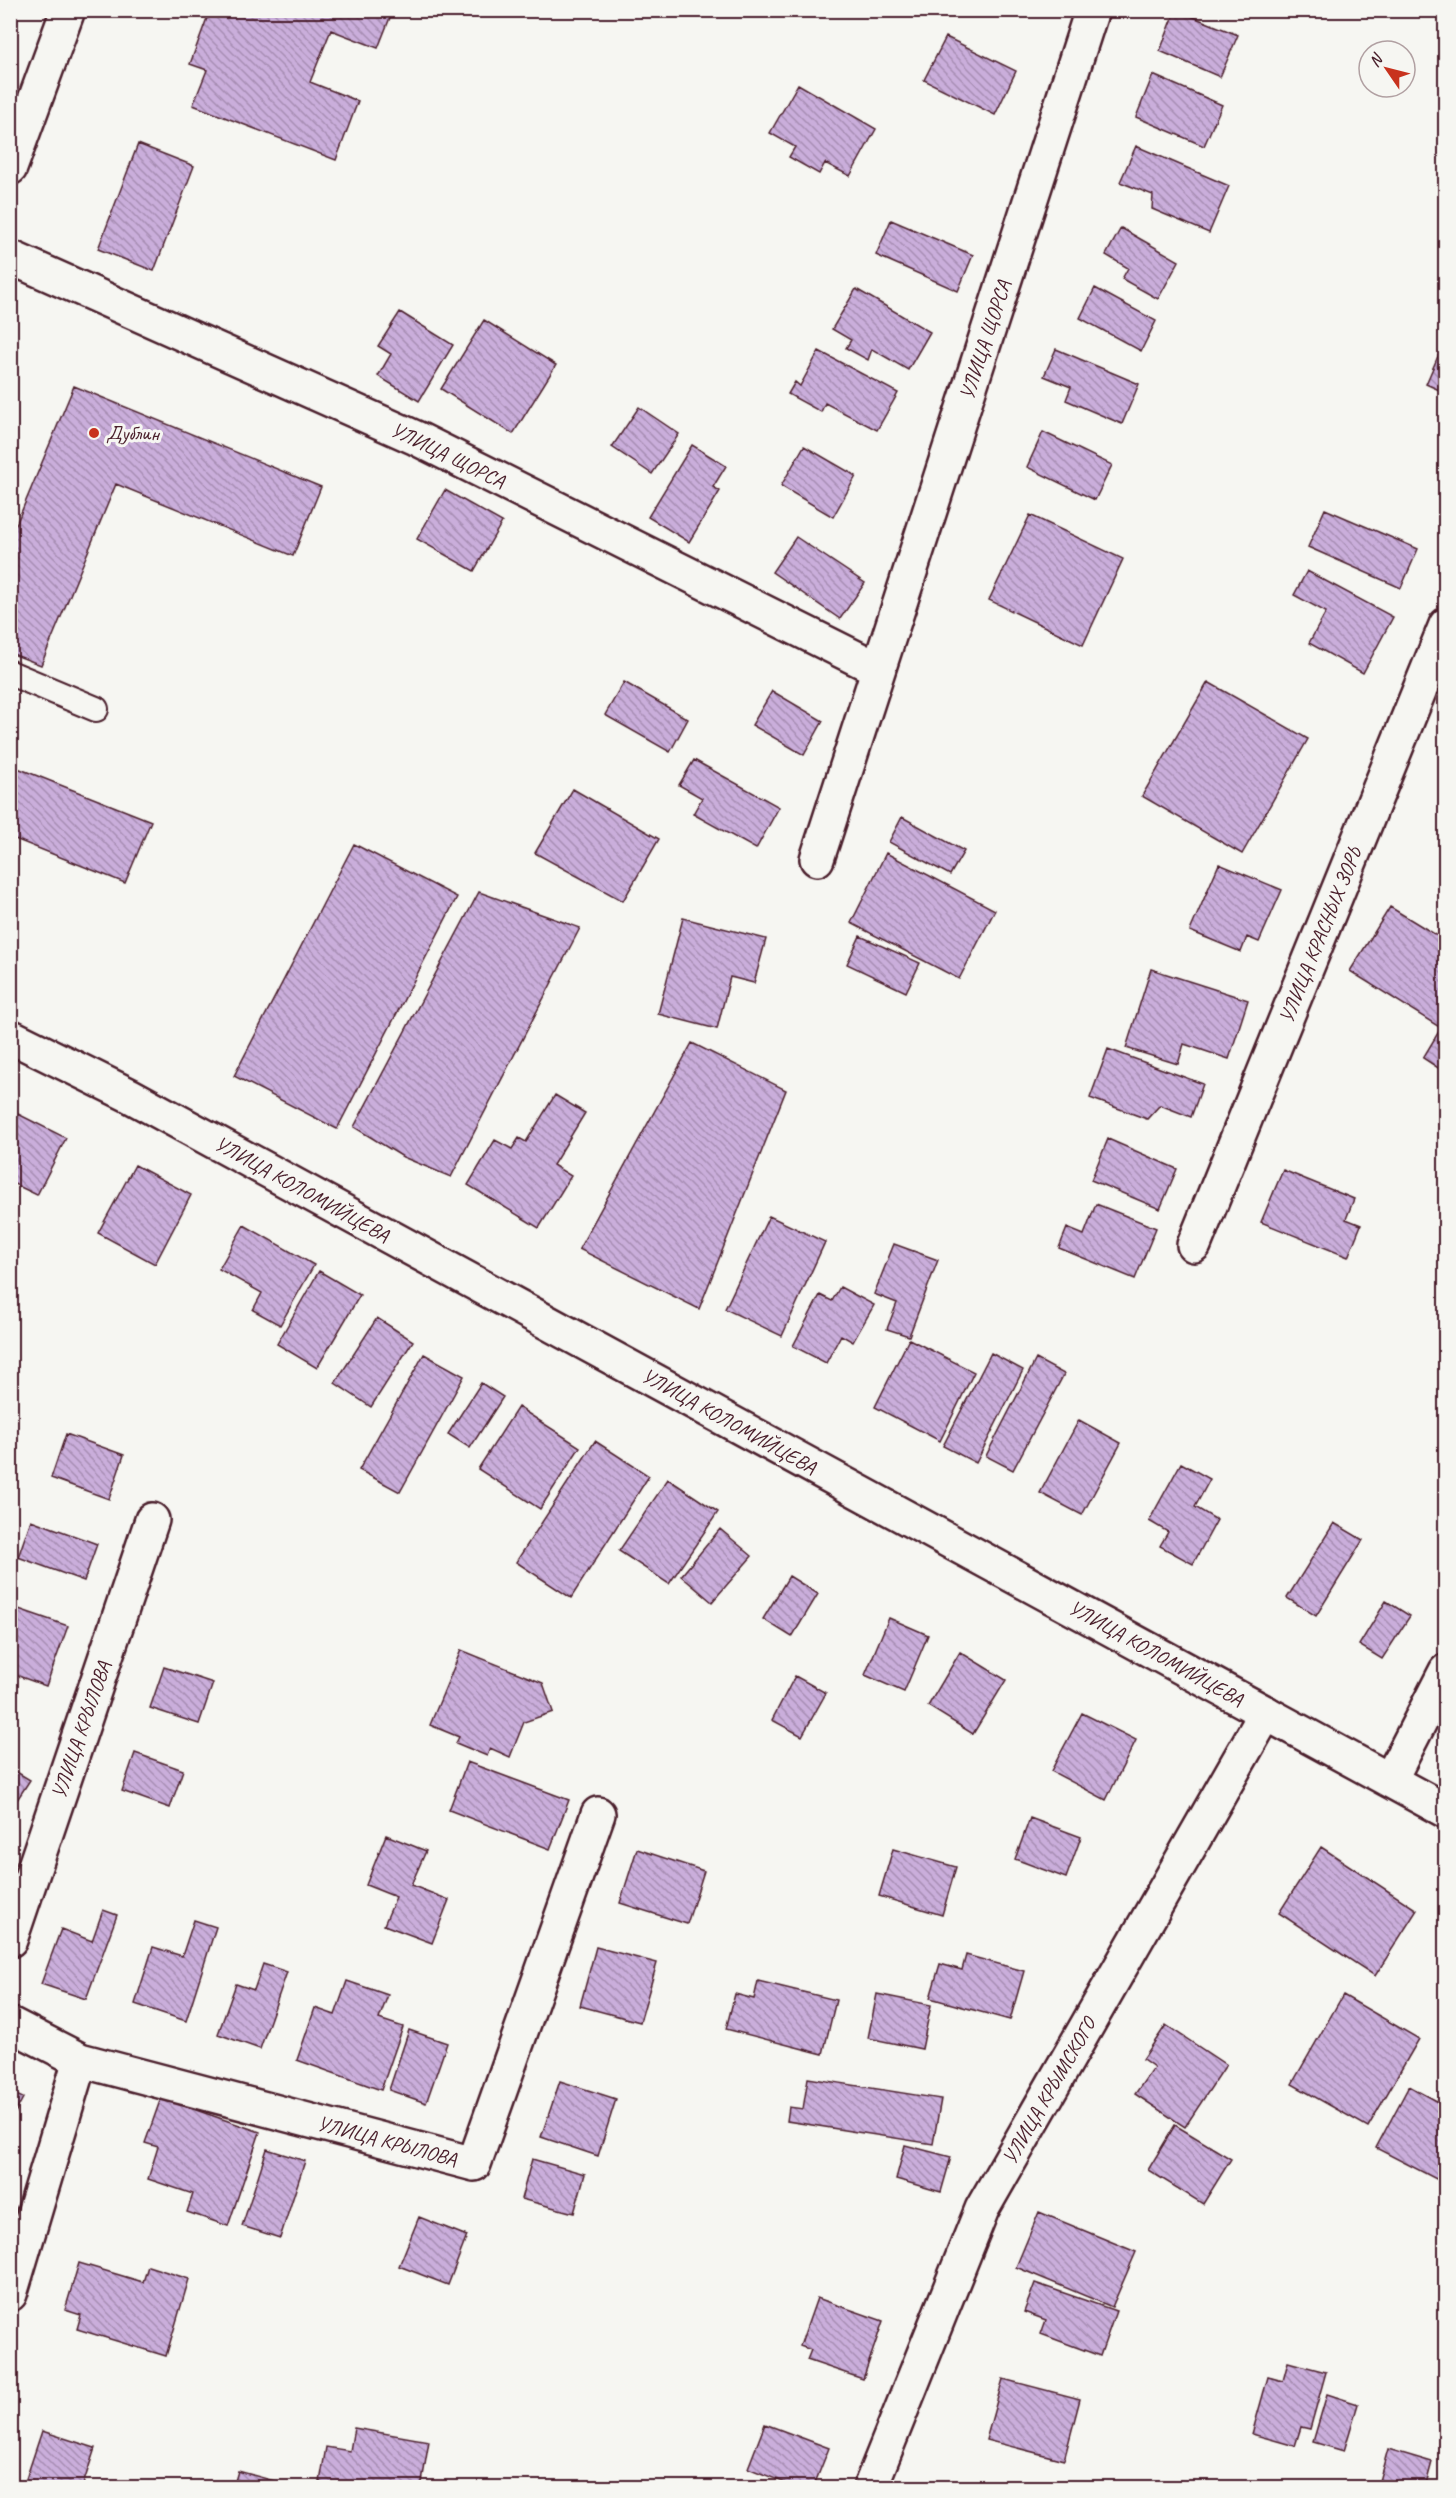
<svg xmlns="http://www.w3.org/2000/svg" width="1456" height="2498" font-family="Caveat,sans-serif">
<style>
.building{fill:url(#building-back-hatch);stroke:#4a1f2b;stroke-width:1.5}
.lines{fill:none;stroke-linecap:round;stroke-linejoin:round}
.lane-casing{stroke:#4a1f2b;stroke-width:28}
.street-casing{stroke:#4a1f2b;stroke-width:38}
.secondary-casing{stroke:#4a1f2b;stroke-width:38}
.lane{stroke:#f6f6f2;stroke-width:24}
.street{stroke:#f6f6f2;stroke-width:33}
.secondary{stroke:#f6f6f2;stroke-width:33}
.poi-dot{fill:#c8321e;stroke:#f6f6f2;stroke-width:2}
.labels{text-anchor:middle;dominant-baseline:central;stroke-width:6;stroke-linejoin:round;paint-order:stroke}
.street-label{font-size:21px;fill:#4a1f2b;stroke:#f6f6f2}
.poi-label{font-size:21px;fill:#4a1f2b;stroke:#f6f6f2;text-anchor:start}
</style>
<defs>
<pattern id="building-back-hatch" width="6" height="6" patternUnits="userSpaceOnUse" patternTransform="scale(1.5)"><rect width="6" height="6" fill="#caaedb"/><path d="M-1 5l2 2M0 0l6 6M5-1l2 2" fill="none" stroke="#a68db2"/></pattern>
</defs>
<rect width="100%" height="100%" fill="#f6f6f2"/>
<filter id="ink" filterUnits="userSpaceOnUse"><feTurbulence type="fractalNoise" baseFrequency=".0167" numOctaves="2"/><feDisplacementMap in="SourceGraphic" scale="12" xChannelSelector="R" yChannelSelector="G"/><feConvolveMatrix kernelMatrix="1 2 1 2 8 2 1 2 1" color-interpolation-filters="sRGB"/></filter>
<g filter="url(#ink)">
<path class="building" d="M210 10H393L378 48 331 30 310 82 358 101 336 160 193 105 207 70 190 64Z
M1176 10 1238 35 1220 77 1160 51Z
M946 37 1016 71 995 115 924 80Z
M1153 75 1222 105 1204 146 1136 117Z
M798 84 876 129 850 176 825 163 819 174 789 157 795 147 770 133Z
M138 144 194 166 154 271 98 249Z
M1136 146 1229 186 1209 233 1152 209 1153 195 1120 182Z
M891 220 973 255 958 291 876 255Z
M1121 228 1179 261 1158 299 1122 279 1128 268 1106 255Z
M1095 288 1156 321 1141 351 1080 318Z
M856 289 930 332 908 370 872 349 868 360 846 348 851 340 832 329Z
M400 312 453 345 419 401 378 376 391 354 378 346Z
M484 320 556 365 513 434 441 389Z
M1445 340H1446V393L1426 384Z
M1056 349 1139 384 1122 424 1066 400 1071 387 1044 376Z
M819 351 898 393 877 430 825 403 821 412 788 394 795 382 800 386Z
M74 386 321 487 293 556 116 484 41 665 10 653V539Z
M639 407 679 434 652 474 612 447Z
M1043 432 1112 465 1095 500 1027 467Z
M692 445 726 466 713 487 720 491 689 542 648 517Z
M804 446 856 476 833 517 781 486Z
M445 490 502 522 474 571 417 539Z
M1325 509 1418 549 1401 588 1308 547Z
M1030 515 1123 559 1083 645 989 600Z
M796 537 865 583 840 619 772 572Z
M1307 571 1393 617 1363 673 1309 643 1326 612 1294 595Z
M624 682 688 719 670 752 605 715Z
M1208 682 1308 739 1242 854 1142 796Z
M772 691 823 721 804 755 752 725Z
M694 760 779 807 756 849 693 814 702 798 679 785Z
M10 765 151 821 125 883 10 837Z
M573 789 659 839 623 901 535 853Z
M902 817 964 851 950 875 889 842Z
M354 844 457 897 337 1129 234 1076Z
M886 853 995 910 959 979 851 923Z
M1219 864 1282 890 1259 942 1247 937 1241 952 1190 931Z
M479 892 580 928 451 1177 403 1157 354 1127Z
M1390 907 1446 941V1073L1423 1058 1441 1028 1350 971Z
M683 918 766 939 754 983 730 977 717 1029 658 1014Z
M860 936 920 963 906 992 847 964Z
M1151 969 1248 1000 1229 1059 1184 1044 1178 1064 1126 1048Z
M692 1043 786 1090 699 1309 579 1249Z
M1108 1049 1203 1084 1191 1117 1160 1105 1147 1119 1090 1098Z
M555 1095 585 1113 553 1165 571 1176 539 1228 468 1185 495 1140 512 1149 519 1138 526 1142Z
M10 1110 66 1138 37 1195 10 1182Z
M1108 1139 1177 1169 1160 1209 1091 1180Z
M135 1165 191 1195 155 1264 98 1233Z
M1283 1170 1354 1199 1346 1219 1361 1225 1348 1257 1261 1222Z
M1096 1204 1156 1228 1135 1279 1059 1248 1067 1228 1084 1235Z
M769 1216 825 1242 782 1336 725 1309Z
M244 1225 314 1265 280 1325 253 1310 262 1293 219 1269Z
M894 1244 938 1260 909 1336 887 1329 897 1303 874 1294Z
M319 1271 360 1295 317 1368 277 1344Z
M840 1287 874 1305 853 1342 841 1335 826 1363 793 1346 820 1295 832 1301Z
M377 1318 413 1341 371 1407 335 1383Z
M909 1339 974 1372 940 1441 875 1407Z
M991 1353 1023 1370 976 1463 943 1446Z
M424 1354 464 1376 400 1492 359 1470Z
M1036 1359 1064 1374 1013 1470 986 1456Z
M481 1383 503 1397 470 1448 448 1434Z
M518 1407 580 1447 540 1509 478 1469Z
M1079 1420 1121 1443 1082 1515 1040 1493Z
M66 1434 124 1455 109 1499 51 1478Z
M595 1441 649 1476 571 1598 516 1562Z
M1181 1463 1210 1479 1195 1507 1217 1520 1193 1564 1160 1546 1168 1532 1149 1521Z
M668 1479 718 1512 669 1584 619 1551Z
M31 1520 97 1544 84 1581 18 1557Z
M1334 1523 1363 1540 1316 1616 1287 1598Z
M720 1529 752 1556 712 1602 681 1576Z
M789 1576 818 1594 792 1637 763 1619Z
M1386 1601 1410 1616 1382 1659 1359 1645Z
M10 1606 68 1626 46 1686 10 1673Z
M889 1618 928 1635 904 1692 865 1675Z
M461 1650 543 1683 553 1712 524 1722 510 1757 490 1748 487 1756 456 1743 459 1737 430 1725Z
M960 1652 1006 1680 973 1734 928 1706Z
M164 1667 213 1683 199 1724 150 1708Z
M795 1676 826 1693 802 1736 772 1720Z
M1082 1713 1136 1740 1106 1800 1051 1771Z
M135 1753 183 1770 170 1808 122 1791Z
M467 1762 569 1800 550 1849 449 1810Z
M10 1768 30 1780 13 1806 10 1805Z
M1030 1818 1081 1837 1066 1878 1015 1859Z
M386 1835 426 1851 411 1885 449 1900 432 1943 384 1925 396 1897 366 1885Z
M1321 1847 1417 1910 1375 1976 1279 1913Z
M637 1849 704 1871 687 1924 620 1903Z
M893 1849 956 1867 942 1915 879 1896Z
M103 1910 117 1915 86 1999 41 1984 61 1929 92 1941Z
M194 1920 216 1927 186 2021 135 2004 153 1947 182 1956Z
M596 1947 657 1963 640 2022 580 2006Z
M966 1955 1024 1971 1010 2020 930 1998 940 1964 962 1970Z
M263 1964 287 1972 260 2049 218 2034 236 1984 254 1990Z
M347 1981 388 1995 379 2019 403 2027 381 2090 297 2060 315 2008 335 2015Z
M758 1981 836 2000 823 2054 726 2029 735 1994 754 1999Z
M877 1994 931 2005 922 2049 868 2038Z
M1343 1995 1419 2039 1368 2127 1292 2084Z
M1166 2025 1226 2065 1185 2127 1135 2094 1154 2067 1143 2059Z
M409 2030 447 2043 426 2103 389 2090Z
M808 2078 941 2099 933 2144 787 2121 789 2107 803 2109Z
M560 2081 616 2099 598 2156 541 2137Z
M1409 2086 1446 2106V2184L1376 2148Z
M10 2092 23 2098 10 2122Z
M161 2098 260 2132 228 2226 187 2212 193 2194 148 2179 158 2147 145 2143Z
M1175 2125 1231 2159 1203 2204 1148 2170Z
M905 2145 951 2157 941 2192 896 2179Z
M267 2149 305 2161 280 2238 242 2226Z
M532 2159 585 2174 574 2213 521 2199Z
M1039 2212 1136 2252 1112 2307 1016 2267Z
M419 2217 467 2236 448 2285 399 2266Z
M79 2263 143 2282 148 2266 189 2279 166 2356 77 2329 81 2315 65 2310Z
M1035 2283 1116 2311 1100 2356 1041 2334 1046 2320 1024 2312Z
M817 2298 883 2321 863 2379 807 2360 811 2350 800 2346Z
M1288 2362 1326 2372 1310 2429 1301 2427 1295 2446 1252 2434 1268 2377 1283 2381Z
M1003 2379 1080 2399 1064 2460 986 2440Z
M1327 2394 1358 2404 1344 2451 1313 2442Z
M765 2424 829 2448 813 2488H798L748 2468Z
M354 2428 429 2441 421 2488H319L326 2447 350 2451Z
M42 2431 95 2448 82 2488H23Z
M1388 2449 1432 2462 1425 2488H1377Z
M238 2471 296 2487 233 2488Z"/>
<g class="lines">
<defs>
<path id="lane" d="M10 673 96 709"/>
<path id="street" d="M10 257 416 438 878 669
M817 859 1092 10
M1194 1245 1446 625
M1390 1780 1446 1671
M10 1940 152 1520
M10 2024 80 2060 474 2164 598 1814
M10 2294 80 2060
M870 2488 982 2209 1266 1713"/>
<path id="secondary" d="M10 168 68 10
M10 1036 129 1095 1446 1811"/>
</defs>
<use href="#lane" class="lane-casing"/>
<use href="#street" class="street-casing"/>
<use href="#secondary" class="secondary-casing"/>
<use href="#lane" class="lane"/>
<use href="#street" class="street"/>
<use href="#secondary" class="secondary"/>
</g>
</g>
<circle class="poi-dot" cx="94" cy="433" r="6"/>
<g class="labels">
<g class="street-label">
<text transform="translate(985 340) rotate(-72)">УЛИЦА ЩОРСА</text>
<text transform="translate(448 455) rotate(26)">УЛИЦА ЩОРСА</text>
<text transform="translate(1320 935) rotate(-68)">УЛИЦА КРАСНЫХ ЗОРЬ</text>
<text transform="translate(302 1189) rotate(29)">УЛИЦА КОЛОМИЙЦЕВА</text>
<text transform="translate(729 1421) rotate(29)">УЛИЦА КОЛОМИЙЦЕВА</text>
<text transform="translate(1156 1653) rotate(29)">УЛИЦА КОЛОМИЙЦЕВА</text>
<text transform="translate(81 1730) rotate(-71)">УЛИЦА КРЫЛОВА</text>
<text transform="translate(1049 2091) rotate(-60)">УЛИЦА КРЫМСКОГО</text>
<text transform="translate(387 2141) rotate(15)">УЛИЦА КРЫЛОВА</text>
</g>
<g class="poi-label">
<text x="106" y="433">Дублин</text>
</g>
</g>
<rect width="1456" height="2498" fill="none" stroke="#f6f6f2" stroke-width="36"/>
<rect x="18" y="18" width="1420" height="2462" fill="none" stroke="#4a1f2b" stroke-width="2" filter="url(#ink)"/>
<g transform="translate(1387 69) rotate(305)"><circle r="28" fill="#f6f6f2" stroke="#b1a0a2" stroke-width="1.5"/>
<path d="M0-4.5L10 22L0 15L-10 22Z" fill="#c8321e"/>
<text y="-9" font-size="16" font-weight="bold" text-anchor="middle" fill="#4a1f2b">N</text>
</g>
</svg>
